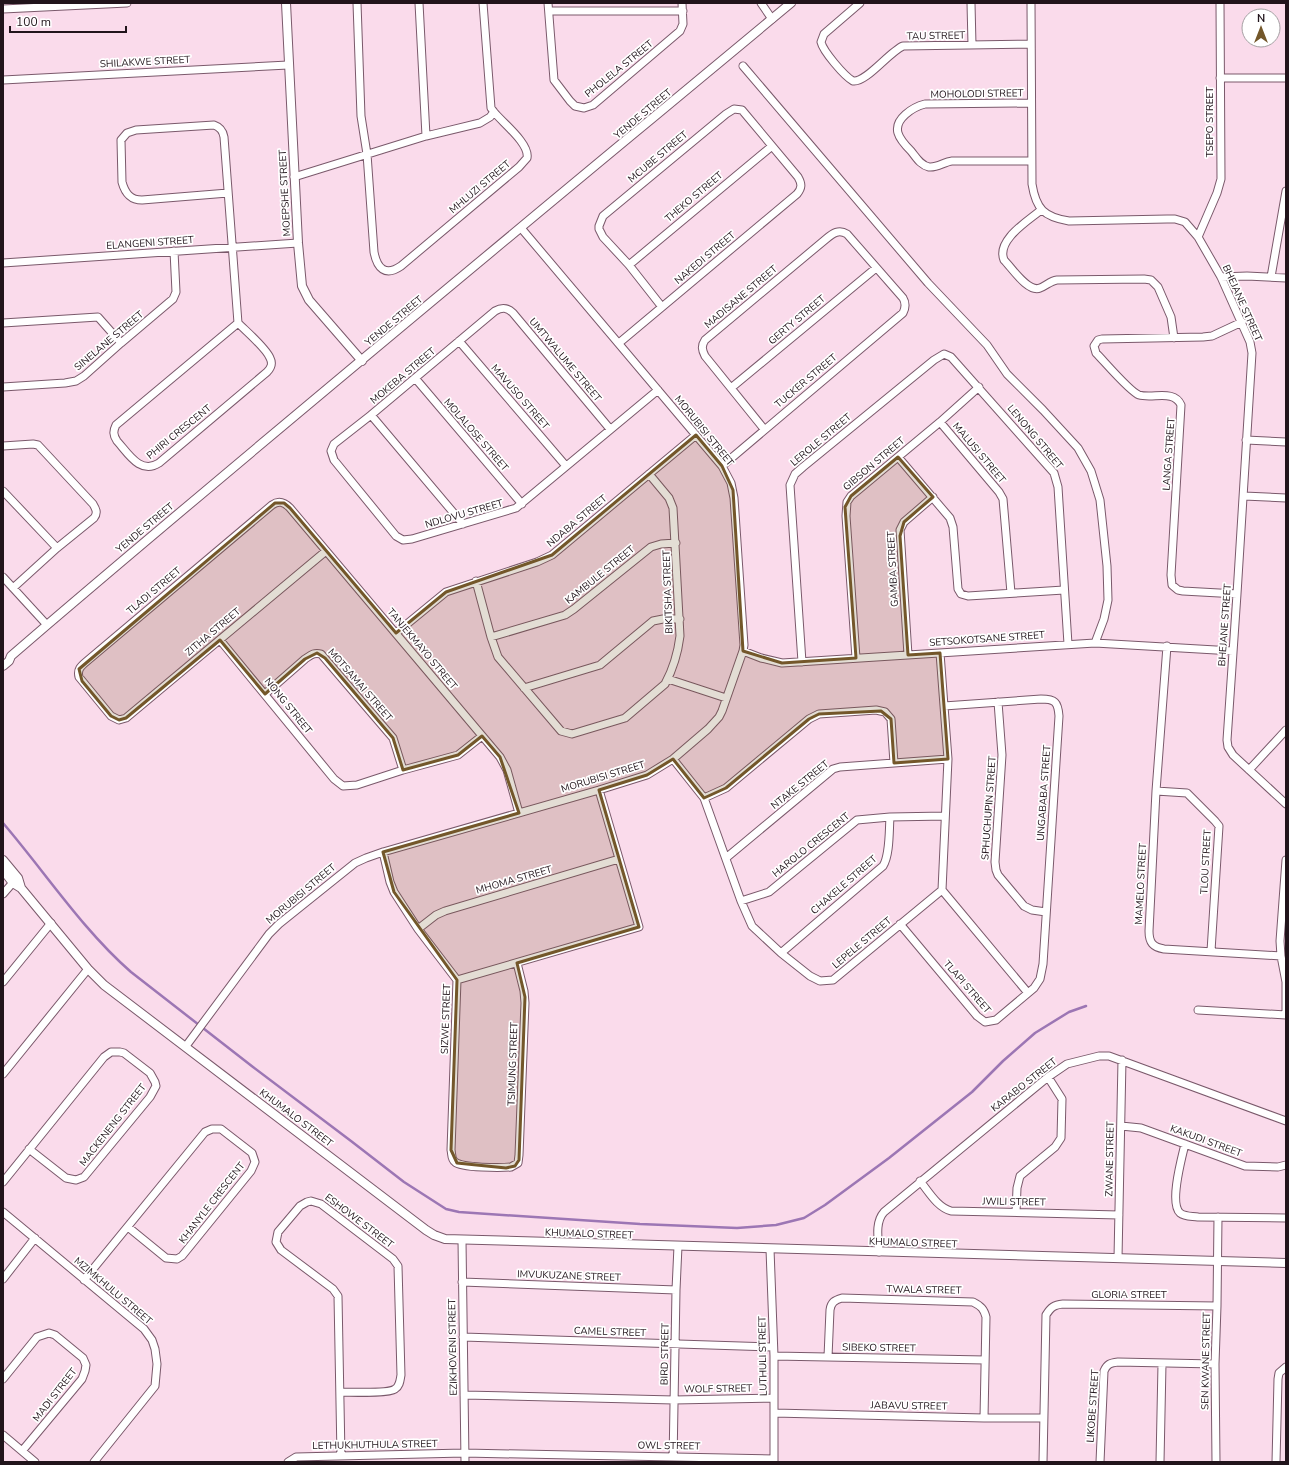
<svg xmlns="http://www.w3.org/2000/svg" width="1289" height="1465" font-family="'Nunito Sans',sans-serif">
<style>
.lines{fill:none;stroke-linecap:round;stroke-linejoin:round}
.stream{stroke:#9c76b4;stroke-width:2.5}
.minor-casing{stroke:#7a596b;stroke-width:9}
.tertiary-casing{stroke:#7a596b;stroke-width:10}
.minor{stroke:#fff;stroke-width:7}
.tertiary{stroke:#fff;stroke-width:8}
.marked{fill:#73572a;fill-opacity:0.2;stroke:#73572a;stroke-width:3;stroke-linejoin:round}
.labels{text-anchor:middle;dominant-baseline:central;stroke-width:3.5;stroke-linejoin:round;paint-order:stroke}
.street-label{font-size:10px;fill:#21141b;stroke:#fff}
</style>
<rect width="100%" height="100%" fill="#fadbeb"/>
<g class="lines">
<path class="stream" d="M3 823C45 872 82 929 131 972L253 1067 351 1141 404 1182 446 1209 459 1212 640 1224 737 1228 776 1225 804 1218 825 1205 889 1158 972 1092 1003 1061 1035 1033 1069 1012 1086 1006"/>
<defs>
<path id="minor" d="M357 3 361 116 367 154 374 252C377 268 385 277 401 266L519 167 527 158C530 144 503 123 494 112L491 108 483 3
M419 3 426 136
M548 3 554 80 570 101 575 106 584 108 593 105 680 31 683 24 682 3
M761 3 772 19
M860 3 824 34 821 42C823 51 844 76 853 81 866 83 889 52 903 46L1031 44
M971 3 972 45
M1031 3 1032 184C1036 209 1044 217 1069 221L1167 219H1175L1185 222 1198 237 1221 277 1250 342 1252 353 1237 594 1227 740 1228 747 1233 755 1286 804
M3 9 127 3
M549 11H683
M743 66 928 283 987 345 1007 374 1043 410 1078 448 1091 471 1100 500 1107 566 1108 600 1104 619 1095 643
M1220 78H1286
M3 80 288 65
M1031 103 925 104C913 107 894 119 898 133 900 140 906 146 911 151 916 157 920 165 929 167 937 168 944 162 952 161H1031
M294 177 426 136 480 123 490 117 494 112
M228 193 142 200C130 200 125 193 122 182L121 140 127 133 136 130 214 125C220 127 223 131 224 137L238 323C246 331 266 348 270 358 273 364 271 368 267 372L159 463C140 475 128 453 117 441 113 435 113 431 116 425L238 323
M1041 210C1028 221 996 240 1004 260 1012 268 1028 293 1040 288 1046 286 1050 281 1057 280L1144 279 1151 280 1158 287 1171 317 1174 338
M1198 237 1217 193 1221 179 1220 3
M3 263 298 243
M629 265 772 146
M1221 277 1247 276 1286 278
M1271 277 1286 191
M3 323 98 317 121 343
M459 341 566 466
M619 343 797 194C802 188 802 184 798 177L742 110 734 109 726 114 603 216 599 226V229L603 237 629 265 662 307
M415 378 522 504
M3 387 65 383 76 381 84 376 121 343 173 299 176 292 174 251
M731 388 876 268
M371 415 463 524
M940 422 999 492 1003 499 1011 593
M610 429 513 313C507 307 502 307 495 311L371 415 334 444 331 451 334 460 396 536 403 540 412 539 516 508 658 390
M1246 440 1286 442
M3 446 33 444 38 445 93 504C96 509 98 513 94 518L57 548 13 588
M898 457 950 518 953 527 958 589 961 594 968 596 1064 590
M722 466 903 313C906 307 906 303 903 298L847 234C839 229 833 233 826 239L705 340C701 346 702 350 705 356L764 429
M3 491 57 548
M1244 496 1286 498
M326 551 126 718 119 720 111 716 79 677C77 669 81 666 87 661L272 505C279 500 284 502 290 508L500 757 507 770 519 813
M3 577 47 625
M476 581 491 637 498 657 561 731 572 734 625 718 665 684C672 671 678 652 680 636L673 508 669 498 649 474
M1237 594 1183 591 1178 590 1172 585 1171 575 1181 405C1174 389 1153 399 1139 395 1130 392 1104 361 1096 353L1094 346 1098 340 1102 339 1203 337 1212 336 1242 322
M396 633 446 592 537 562 552 555 696 435
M491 637 565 615 574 609 651 547 661 544 676 543
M220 640 334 779 343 786 357 785 403 770 458 755 482 736
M1167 646 1156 791 1149 931C1149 943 1153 947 1164 949L1281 956
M743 651 761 658 782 663 1095 643 1233 651
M908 655 900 530 904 522 933 497
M856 658 846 516 847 502 851 496 940 422 979 387
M802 662 790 485 795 474 803 467 934 360 944 354 951 357 1054 473 1058 487 1068 644
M668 679 726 698
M524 688 600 665 653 621 663 619H680
M265 694 305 659C311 655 314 652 321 654L393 738 403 770
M998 702 1002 755 995 862 996 870 998 875 1024 906 1032 910 1046 912
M673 759 704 798 741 901 752 926 781 953 810 976 820 981 833 980 942 890 948 759 940 653
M1249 770 1286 730
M1156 791 1187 793 1215 821 1219 826 1211 951
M704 798 726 788 809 719 819 714 876 710 885 712 891 719 894 763
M383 852 390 882 394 892 418 929 457 980
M726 858 833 769 840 767 948 759
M942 890 1028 993
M3 894 16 879
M741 901 769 892 857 820 890 817 945 816
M900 924 977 1016 985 1022 996 1020 1034 988 1040 979 1043 964 1059 716C1058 702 1055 699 1041 699L944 706
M418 929 436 915 445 911 619 859
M781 953 883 866C890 855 889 831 890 817
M457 980 451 1150C452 1154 451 1159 455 1162 462 1168 501 1168 511 1167L518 1163 519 1155 525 1003 524 991 517 963
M457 980 639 927 599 790
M3 982 51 923
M1198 1010 1286 1015
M1286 1015V982L1281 956 1280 941 1286 860
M186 1046 269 934 279 924 355 863 366 858 383 852 599 790 647 775 673 759 708 729 719 717 722 711 743 651 744 645 734 498 731 483 722 466 521 228
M3 1074 88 969
M1121 1126 1141 1128 1245 1166 1278 1167 1286 1165
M1185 1144C1182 1157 1169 1203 1180 1213 1185 1217 1192 1216 1198 1217L1286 1218
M920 1181C929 1192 937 1207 951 1211L1119 1215
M3 1182 104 1057 111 1052H120L124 1053 150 1073 155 1082 156 1086 150 1097 84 1177 76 1180 66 1178 29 1149
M3 1212 144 1329 152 1340 155 1349 157 1364 155 1386 94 1462
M1016 1212 1017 1188 1020 1176 1055 1147 1061 1138 1062 1099 1048 1077
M462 1240 465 1462
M770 1249 774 1356V1462
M879 1252C878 1238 875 1222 884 1212L1048 1077 1067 1064 1099 1056H1109L1286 1121
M1118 1258 1122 1060
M3 1279 35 1238
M84 1280 205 1132 212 1129H221L252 1153 255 1162 251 1171 182 1256 177 1259 166 1258 128 1227
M462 1282 676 1290
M463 1337 773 1347
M774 1356 985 1360
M828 1357 830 1310C831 1302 835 1300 842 1298L973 1302C981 1306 984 1309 986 1317L984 1418
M3 1379 37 1337 49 1333 55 1335 83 1358 86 1365 85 1371 82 1379 22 1451
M341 1392C352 1392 388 1394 395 1389 400 1386 400 1380 401 1375L398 1266 393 1259 321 1204 311 1201 307 1202 300 1206 278 1232 276 1242 281 1250 333 1289 338 1296 341 1456
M464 1395 674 1400 774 1398
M774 1413 984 1418H1043
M3 1435 35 1462
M288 1462 296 1457 464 1453 774 1459
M673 1462 676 1290 678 1246
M1043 1462 1046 1315C1051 1307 1054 1305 1063 1304L1217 1306
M1100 1462 1104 1371C1107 1364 1110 1363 1118 1362L1215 1364
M1160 1462 1162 1364
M1216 1462 1215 1364 1217 1306 1218 1217
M1276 1462 1278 1379 1279 1373 1286 1367"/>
<path id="tertiary" d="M286 3 298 243 302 286 309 300 362 361
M3 666 9 661 11 656 47 625C293 415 542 210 791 3
M3 860 18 878 21 888
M3 870 13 883 21 888 88 969 104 985 426 1230 434 1235 445 1239 1286 1263"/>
</defs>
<use href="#minor" class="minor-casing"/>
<use href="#tertiary" class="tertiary-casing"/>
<use href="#minor" class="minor"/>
<use href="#tertiary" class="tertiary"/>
</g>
<path class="marked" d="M696 435 722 466 733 490 743 651 782 663 856 658 845 507 851 496 898 457 933 497 904 522 900 536 908 655 940 653 948 759 894 763 891 719 881 711 819 714 809 719 726 788 704 798 673 759 647 775 599 790 639 927 517 963 525 997 519 1160 515 1166 506 1168 457 1163 451 1150 457 980 394 892 383 852 519 813 500 757 482 736 458 755 403 770 393 738 325 658 317 653 305 659 265 694 220 640 126 718 119 720 111 716 82 681 79 669 275 503H284L290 508 396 633 446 592 552 555Z"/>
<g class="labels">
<g class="street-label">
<text transform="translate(936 36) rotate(-1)">TAU STREET</text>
<text transform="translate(145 62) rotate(-3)">SHILAKWE STREET</text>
<text transform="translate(619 69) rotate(-39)">PHOLELA STREET</text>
<text transform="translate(977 94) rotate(-1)">MOHOLODI STREET</text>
<text transform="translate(643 114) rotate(-40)">YENDE STREET</text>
<text transform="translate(1210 122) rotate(-90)">TSEPO STREET</text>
<text transform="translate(658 157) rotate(-40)">MCUBE STREET</text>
<text transform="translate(480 187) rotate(-40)">MHLUZI STREET</text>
<text transform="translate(285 193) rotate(-93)">MOEPSHE STREET</text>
<text transform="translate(694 197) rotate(-40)">THEKO STREET</text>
<text transform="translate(150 243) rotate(-4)">ELANGENI STREET</text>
<text transform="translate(705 258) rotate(-40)">NAKEDI STREET</text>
<text transform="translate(741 297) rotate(-40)">MADISANE STREET</text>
<text transform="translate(1242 303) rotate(66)">BHEJANE STREET</text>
<text transform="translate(797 320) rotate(-40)">GERTY STREET</text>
<text transform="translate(394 321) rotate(-40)">YENDE STREET</text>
<text transform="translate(109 341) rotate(-40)">SINELANE STREET</text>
<text transform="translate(565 360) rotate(50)">UMTWALUME STREET</text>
<text transform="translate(403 376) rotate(-40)">MOKEBA STREET</text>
<text transform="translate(806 381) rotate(-40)">TUCKER STREET</text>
<text transform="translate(520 397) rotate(49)">MAVUSO STREET</text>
<text transform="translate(704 431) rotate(51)">MORUBISI STREET</text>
<text transform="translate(179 432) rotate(-39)">PHIRI CRESCENT</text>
<text transform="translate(476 435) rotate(49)">MOLALOSE STREET</text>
<text transform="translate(1035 437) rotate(50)">LENONG STREET</text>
<text transform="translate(821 440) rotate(-40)">LEROLE STREET</text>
<text transform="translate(979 453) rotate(50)">MALUSI STREET</text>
<text transform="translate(1169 454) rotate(-86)">LANGA STREET</text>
<text transform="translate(874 464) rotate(-40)">GIBSON STREET</text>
<text transform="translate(464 514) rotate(-16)">NDLOVU STREET</text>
<text transform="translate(577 521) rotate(-40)">NDABA STREET</text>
<text transform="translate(145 528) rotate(-40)">YENDE STREET</text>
<text transform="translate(893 569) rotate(-93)">GAMBA STREET</text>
<text transform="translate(600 575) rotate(-39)">KAMBULE STREET</text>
<text transform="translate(154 591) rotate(-40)">TLADI STREET</text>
<text transform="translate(668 592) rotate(-92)">BIKITSHA STREET</text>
<text transform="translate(1225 625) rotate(-86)">BHEJANE STREET</text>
<text transform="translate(213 632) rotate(-40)">ZITHA STREET</text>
<text transform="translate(987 639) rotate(-4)">SETSOKOTSANE STREET</text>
<text transform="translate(422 649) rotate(50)">TANJEKMAYO STREET</text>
<text transform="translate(360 685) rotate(49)">MOTSAMAI STREET</text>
<text transform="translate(288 706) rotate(51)">NONG STREET</text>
<text transform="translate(603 777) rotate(-17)">MORUBISI STREET</text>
<text transform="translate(800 785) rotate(-39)">NTAKE STREET</text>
<text transform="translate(1044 793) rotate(-86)">UNGABABA STREET</text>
<text transform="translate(989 808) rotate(-86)">SPHUCHUPIN STREET</text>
<text transform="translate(811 845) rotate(-39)">HAROLO CRESCENT</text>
<text transform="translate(1206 862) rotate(-87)">TLOU STREET</text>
<text transform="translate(514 880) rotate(-16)">MHOMA STREET</text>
<text transform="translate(1141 884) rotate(-87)">MAMELO STREET</text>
<text transform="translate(844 885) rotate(-41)">CHAKELE STREET</text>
<text transform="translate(301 894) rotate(-40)">MORUBISI STREET</text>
<text transform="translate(862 943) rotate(-40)">LEPELE STREET</text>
<text transform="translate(967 987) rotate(49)">TLAPI STREET</text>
<text transform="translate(446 1019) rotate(-88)">SIZWE STREET</text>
<text transform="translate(513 1064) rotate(-88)">TSIMUNG STREET</text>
<text transform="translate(1024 1085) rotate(-38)">KARABO STREET</text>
<text transform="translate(296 1118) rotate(37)">KHUMALO STREET</text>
<text transform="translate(113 1125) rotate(-52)">MACKENENG STREET</text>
<text transform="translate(1206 1141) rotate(20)">KAKUDI STREET</text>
<text transform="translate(1110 1159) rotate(-89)">ZWANE STREET</text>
<text transform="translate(1014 1202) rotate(1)">JWILI STREET</text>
<text transform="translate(212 1203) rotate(-52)">KHANYLE CRESCENT</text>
<text transform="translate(359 1221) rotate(37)">ESHOWE STREET</text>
<text transform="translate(589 1234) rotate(2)">KHUMALO STREET</text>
<text transform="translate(913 1243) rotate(2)">KHUMALO STREET</text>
<text transform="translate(569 1276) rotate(2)">IMVUKUZANE STREET</text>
<text transform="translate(924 1290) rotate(1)">TWALA STREET</text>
<text transform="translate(113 1291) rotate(40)">MZIMKHULU STREET</text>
<text x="1129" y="1295">GLORIA STREET</text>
<text transform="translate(610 1332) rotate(2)">CAMEL STREET</text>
<text transform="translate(453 1347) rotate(-91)">EZIKHOVENI STREET</text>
<text transform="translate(879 1348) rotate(1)">SIBEKO STREET</text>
<text transform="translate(665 1354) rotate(-89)">BIRD STREET</text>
<text transform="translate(763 1356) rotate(-91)">LUTHULI STREET</text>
<text transform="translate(1206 1361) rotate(-89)">SEN KWANE STREET</text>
<text transform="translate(718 1389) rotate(-1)">WOLF STREET</text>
<text transform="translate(55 1395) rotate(-52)">MADI STREET</text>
<text transform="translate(909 1406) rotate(1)">JABAVU STREET</text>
<text transform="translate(1093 1406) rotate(-86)">LIKOBE STREET</text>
<text transform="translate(375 1445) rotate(-1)">LETHUKHUTHULA STREET</text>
<text transform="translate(669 1446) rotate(1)">OWL STREET</text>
</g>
</g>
<rect width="1289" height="1465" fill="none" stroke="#21141b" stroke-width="8"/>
<g transform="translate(1261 28)"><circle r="19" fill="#ffffff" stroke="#a6a1a4"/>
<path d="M0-3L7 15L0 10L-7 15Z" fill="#73572a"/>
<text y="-6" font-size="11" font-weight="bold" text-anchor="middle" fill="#21141b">N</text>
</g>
<path d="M10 26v6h116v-6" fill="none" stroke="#21141b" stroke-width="2"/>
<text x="16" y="26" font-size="12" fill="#21141b" stroke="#ffffff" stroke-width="3" paint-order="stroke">100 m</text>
</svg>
